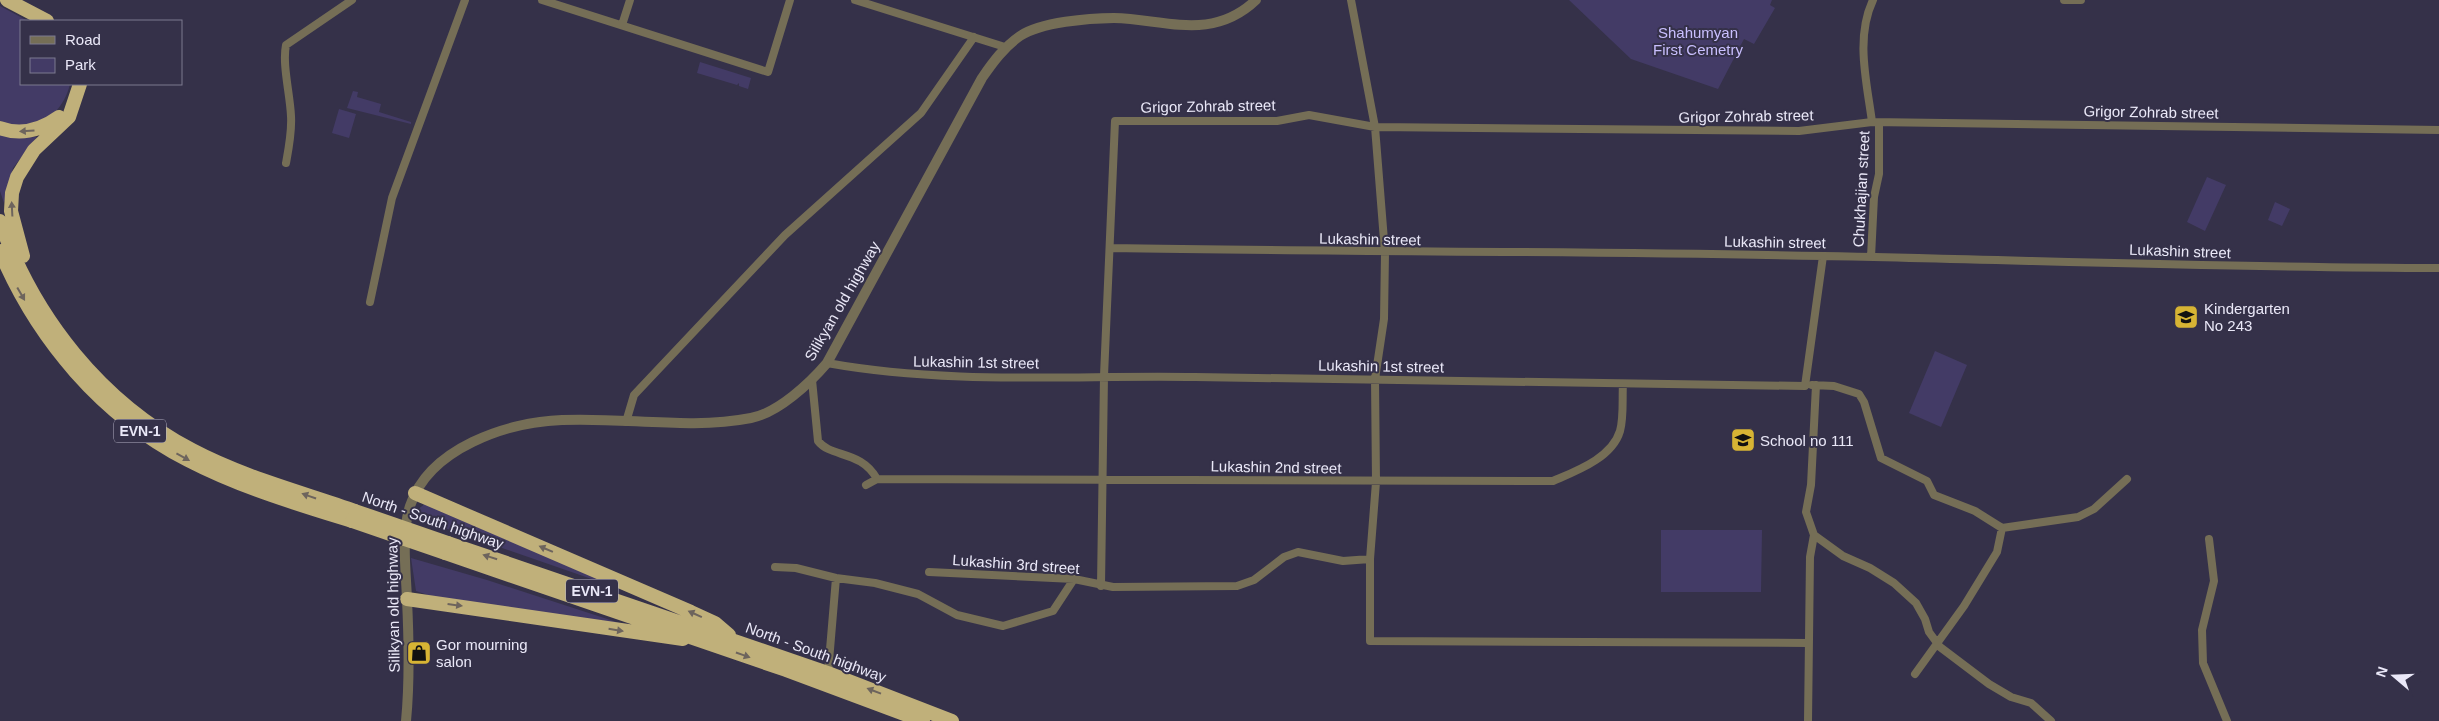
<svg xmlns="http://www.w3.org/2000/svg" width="2439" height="721" font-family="Arial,sans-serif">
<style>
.green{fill:#433b66}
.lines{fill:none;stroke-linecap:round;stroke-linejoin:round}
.minor{stroke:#756e56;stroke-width:8}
.tertiary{stroke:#756e56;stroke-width:10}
.trunk{stroke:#c0b07a;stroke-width:14}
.trunk-bridge{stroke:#c0b07a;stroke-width:14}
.oneway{fill:#6d645d}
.labels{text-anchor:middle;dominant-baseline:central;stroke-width:4;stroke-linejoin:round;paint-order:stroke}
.shield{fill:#353149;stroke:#b4b1c4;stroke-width:1}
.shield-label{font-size:14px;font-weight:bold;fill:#eae8f8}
.park-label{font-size:15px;fill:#c9bffe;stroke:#353149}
.street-label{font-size:15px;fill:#eae8f8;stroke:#353149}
.poi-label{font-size:15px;fill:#eae8f8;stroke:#353149;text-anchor:start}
</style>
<rect width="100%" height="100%" fill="#353149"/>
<path class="green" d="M1569 0H1772L1770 5 1775 8 1754 44 1744 39 1718 89 1631 59Z
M0 6 28 21H21V84H70C65 106 48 125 24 126 16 127 7 123 0 122Z
M700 62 751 78 748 89 739 86V83L737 85 697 73Z
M353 91 358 92 357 97 381 104 379 112 411 122V124L347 108Z
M339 109 356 114 349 138 332 133Z
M0 134 12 138 37 137 13 168 4 203 0 191Z
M2207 177 2226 185 2205 231 2187 222Z
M2275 202 2290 209 2282 226 2268 220Z
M1935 351 1967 365 1941 427 1909 413Z
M426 503 658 602 416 518 417 510Z
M1661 530H1762L1761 592H1661Z
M411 558 487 580 635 628 434 597 416 591Z"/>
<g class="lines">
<path class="minor" d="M542 0 768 72 790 0
M855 0 1005 47
M1351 0 1375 127 1385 253 1384 319 1375 379 1376 482 1370 559V641L1808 643
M2064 0H2081
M622 25 630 0
M1872 122C1867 83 1855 38 1873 0
M286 163C289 147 292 132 291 116 290 94 282 64 286 45L352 0
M1110 248C1348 252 1586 251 1824 256 2029 260 2234 268 2439 268
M1871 257 1874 197 1879 174V123
M370 302 392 198 465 0
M827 363C949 385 1072 375 1195 377 1398 379 1601 383 1805 386L1823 256
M812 380 818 441C831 458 861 450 877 479
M1812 385 1834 386 1859 394 1864 402 1881 458 1927 481 1934 495 1975 511 2002 528 2078 517 2094 509 2127 479
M1816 385 1811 485 1806 512 1814 535 1843 556 1870 568 1894 583 1916 603 1925 619 1929 632 1940 647 1989 684 2011 697 2031 703 2051 721
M626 422 634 395 785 235 921 113 974 37
M866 485 877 479 1553 481C1576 471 1612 458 1620 431 1624 417 1622 398 1623 384
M2209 539 2214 581 2202 630 2203 663 2227 721
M775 567 796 568 836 578 875 583 918 594 957 615 1003 626 1053 611 1074 579
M929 572 1074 579 1113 587 1237 586 1254 580 1284 557 1298 552 1343 561 1370 559
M1101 586 1104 376 1115 121H1277L1309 115 1375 127 1799 131 1872 122 2439 130
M828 673 836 578
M1915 674 1964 606 1997 552 2002 528
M1808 721 1810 557 1814 535"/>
<path class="tertiary" d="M406 721C410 680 409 641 407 600 406 570 401 535 410 506 429 448 507 422 562 420 625 417 689 430 751 418 778 413 810 383 827 363L982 78C993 62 1004 47 1020 36 1041 22 1089 18 1114 18 1165 19 1212 42 1256 0"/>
<path class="trunk" d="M7 0 47 21
M0 128C22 136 41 130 59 117
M0 221C34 318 101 402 192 450 243 477 301 492 355 511
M0 251C37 339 102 416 188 460 240 487 297 504 352 521
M23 256 11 211 12 193 17 177 34 150 69 117 80 84
M415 493 691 612 715 623 729 635
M448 543 828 673 952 721
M445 553 786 670 923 721
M407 599 683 639"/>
<path class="trunk-bridge" d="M355 511 448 543
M352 521 445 553"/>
</g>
<defs><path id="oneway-solid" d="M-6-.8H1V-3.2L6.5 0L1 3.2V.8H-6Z" transform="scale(1.25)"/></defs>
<g class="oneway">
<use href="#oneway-solid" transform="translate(27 131) rotate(176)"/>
<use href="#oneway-solid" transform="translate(12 209) rotate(-93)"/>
<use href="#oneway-solid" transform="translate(21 294) rotate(60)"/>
<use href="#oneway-solid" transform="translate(183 457) rotate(29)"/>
<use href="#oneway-solid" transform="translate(309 496) rotate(-161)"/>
<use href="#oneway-solid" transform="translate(546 549) rotate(-157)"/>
<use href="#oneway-solid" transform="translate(490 557) rotate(-162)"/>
<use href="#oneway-solid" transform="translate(455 605) rotate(7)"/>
<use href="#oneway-solid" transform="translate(695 614) rotate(-156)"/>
<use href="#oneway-solid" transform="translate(616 630) rotate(9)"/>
<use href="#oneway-solid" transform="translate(743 655) rotate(19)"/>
<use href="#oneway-solid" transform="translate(874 691) rotate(-159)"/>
</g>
<defs>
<symbol id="school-square" viewBox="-11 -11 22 22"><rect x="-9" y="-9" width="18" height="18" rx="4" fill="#d7b434" stroke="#353149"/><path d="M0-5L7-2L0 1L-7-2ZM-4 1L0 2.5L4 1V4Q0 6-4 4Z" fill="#111"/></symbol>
<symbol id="shop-square" viewBox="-11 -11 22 22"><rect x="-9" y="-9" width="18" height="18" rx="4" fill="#d7b434" stroke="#353149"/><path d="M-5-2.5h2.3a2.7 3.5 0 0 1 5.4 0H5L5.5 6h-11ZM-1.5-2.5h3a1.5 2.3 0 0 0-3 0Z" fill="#111"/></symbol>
</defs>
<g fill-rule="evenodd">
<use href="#school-square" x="2172" y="303" width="28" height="28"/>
<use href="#school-square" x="1729" y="426" width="28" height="28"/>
<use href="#shop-square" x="405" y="639" width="28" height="28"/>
</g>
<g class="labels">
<g class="shield">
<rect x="114" y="419.5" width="52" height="23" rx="4"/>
<rect x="566" y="579.5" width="52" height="23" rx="4"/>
</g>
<g class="shield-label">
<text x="140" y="431">EVN-1</text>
<text x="592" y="591">EVN-1</text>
</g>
<g class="park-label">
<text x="1698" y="32">Shahumyan<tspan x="1698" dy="17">First Cemetry</tspan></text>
</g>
<g class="street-label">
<text transform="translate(1208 106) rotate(-1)">Grigor Zohrab street</text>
<text transform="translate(2151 112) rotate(1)">Grigor Zohrab street</text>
<text transform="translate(1746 116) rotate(-1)">Grigor Zohrab street</text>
<text transform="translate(1861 189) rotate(-87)">Chukhajian street</text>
<text transform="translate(1370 239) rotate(1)">Lukashin street</text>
<text transform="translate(1775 242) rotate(1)">Lukashin street</text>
<text transform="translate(2180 251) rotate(2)">Lukashin street</text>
<text transform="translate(842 301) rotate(-60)">Silikyan old highway</text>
<text transform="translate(976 362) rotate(1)">Lukashin 1st street</text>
<text transform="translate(1381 366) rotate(1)">Lukashin 1st street</text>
<text transform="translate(1276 467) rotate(1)">Lukashin 2nd street</text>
<text transform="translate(433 520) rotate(19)">North - South highway</text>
<text transform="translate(1016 564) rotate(4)">Lukashin 3rd street</text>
<text transform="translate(393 605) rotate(-91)">Silikyan old highway</text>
<text transform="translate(816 652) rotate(20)">North - South highway</text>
</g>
<g class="poi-label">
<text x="2204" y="308">Kindergarten<tspan x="2204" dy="17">No 243</tspan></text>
<text x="1760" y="440">School no 111</text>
<text x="436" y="644">Gor mourning<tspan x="436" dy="17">salon</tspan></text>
</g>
</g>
<rect x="20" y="20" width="162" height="65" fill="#353149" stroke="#7d7a8f"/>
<rect x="30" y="36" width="25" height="8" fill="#756e56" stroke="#7d7a8f"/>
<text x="65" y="45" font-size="15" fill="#eae8f8">Road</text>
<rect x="30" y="58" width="25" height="15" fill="#433b66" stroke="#7d7a8f"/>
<text x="65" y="70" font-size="15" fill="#eae8f8">Park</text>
<g transform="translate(2394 676) rotate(289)" stroke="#353149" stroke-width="4" paint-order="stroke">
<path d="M0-4L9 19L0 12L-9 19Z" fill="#eae8f8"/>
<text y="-8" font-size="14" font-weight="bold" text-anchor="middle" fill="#eae8f8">N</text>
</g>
</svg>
